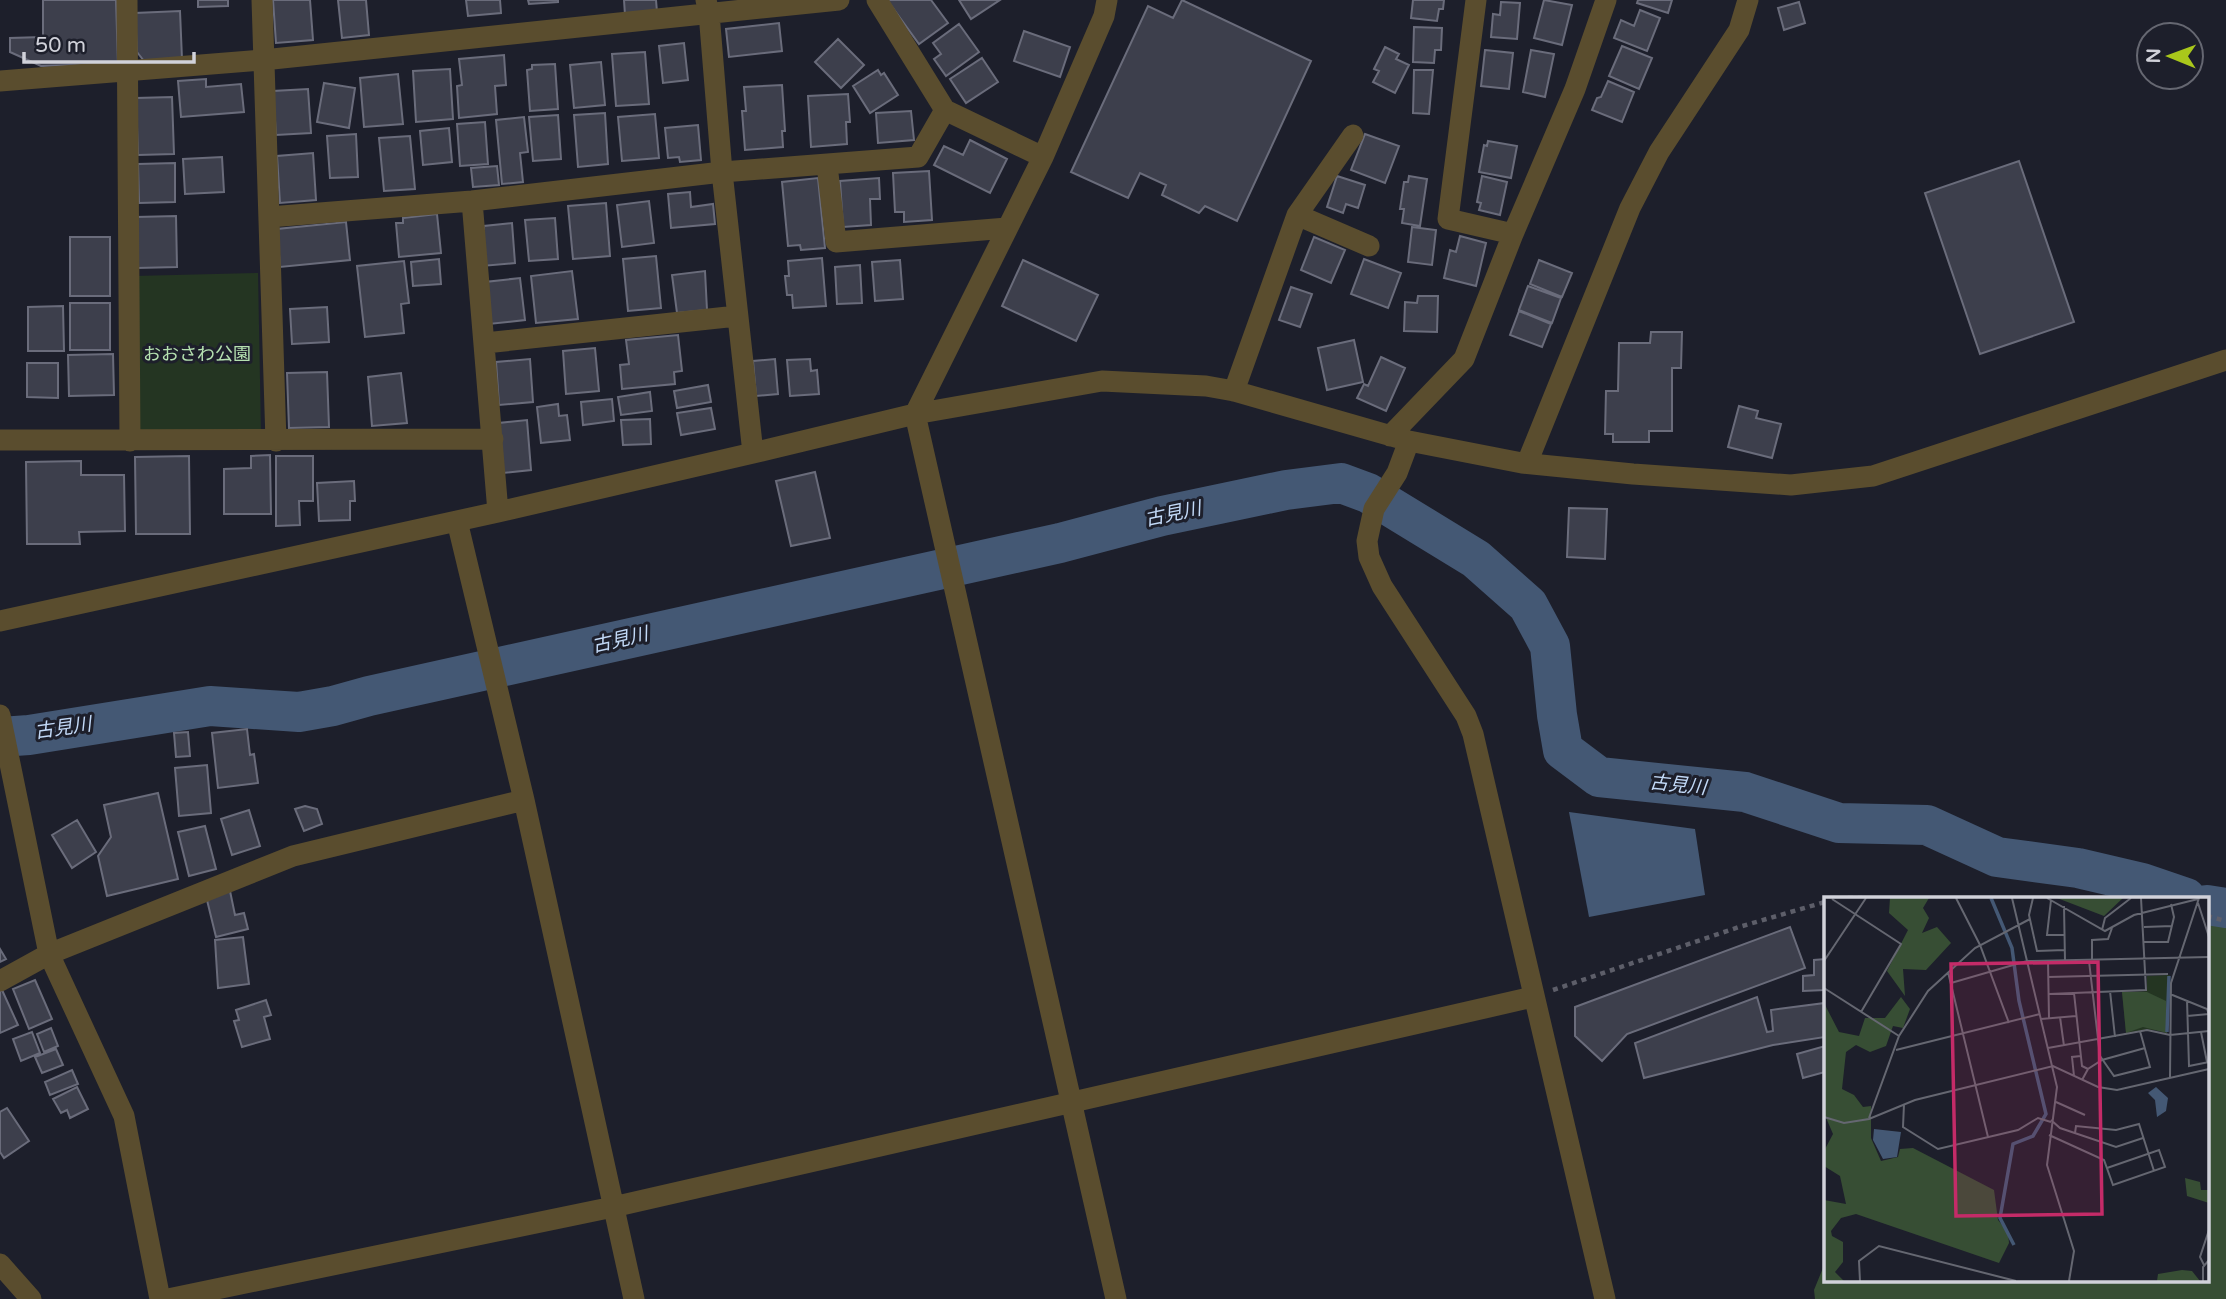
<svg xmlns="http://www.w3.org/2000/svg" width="2226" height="1299" font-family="'Varela Round','Noto Sans JP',sans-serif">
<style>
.green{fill:#243522}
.forest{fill:#374e34}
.water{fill:#445874}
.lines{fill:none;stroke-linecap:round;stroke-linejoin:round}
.river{stroke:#445874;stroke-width:40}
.building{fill:#3d3f4c;stroke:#6a6c7b;stroke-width:2}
.path{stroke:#5d5e69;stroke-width:4.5;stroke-dasharray:5 5;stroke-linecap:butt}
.minor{stroke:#5a4d2e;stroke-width:21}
.labels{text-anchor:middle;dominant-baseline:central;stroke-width:6;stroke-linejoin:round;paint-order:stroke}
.park-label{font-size:18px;fill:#b5e1b0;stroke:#1d1f2b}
.water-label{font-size:19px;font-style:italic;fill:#c2d9f7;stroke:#1d1f2b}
.inset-river{fill:none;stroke:#445874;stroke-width:3.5}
.inset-road{fill:none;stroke:#656771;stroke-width:2}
.view{fill:#c42b68;fill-opacity:0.15;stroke:#c42b68;stroke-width:3.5}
.inset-edge{fill:none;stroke:#d1d2da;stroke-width:3.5}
</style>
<rect width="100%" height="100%" fill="#1d1f2b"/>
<path class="green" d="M258 273 261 433 137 436 134 276Z"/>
<path class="forest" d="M2207 923 2226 926V1299H1815L1814 1290 1825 1263V1280H2207Z"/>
<path class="water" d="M1569 812 1695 829 1705 895 1589 917Z"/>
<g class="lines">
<path class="river" d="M0 737 29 735 210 706 299 712 333 706 369 696 1060 543 1162 516 1286 490 1341 483 1368 493 1476 559 1528 605 1550 646 1557 715 1563 750 1599 777 1745 792 1839 823 1927 825 1997 857 2078 868 2142 883 2186 898
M2207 905 2226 908"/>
</g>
<path class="building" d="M43 0H116L118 64 41 66 10 52V38L43 37Z
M198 0H228V6L198 7Z
M273 0H310L313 40 276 43Z
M338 0H366L369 35 342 38Z
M466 0H500L501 13 468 16Z
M528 0H558V2L529 4Z
M624 0H656L657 12 625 15Z
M887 0H931L948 23 919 44Z
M959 0H1000L971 19Z
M1182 0 1311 61 1237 221 1205 206 1199 213 1162 195 1166 185 1140 173 1128 198 1071 172 1148 6 1173 18Z
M1413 0H1444L1443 9H1439L1437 21 1411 18Z
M1544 0 1572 5 1562 45 1534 38Z
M1638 0H1672L1668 13 1637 3Z
M1501 2 1520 3 1517 39 1491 37 1493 14 1500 15Z
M1799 2 1805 23 1784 30 1778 8Z
M1640 10 1660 18 1647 51 1614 38 1621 20 1634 26Z
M180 11 182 59 144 61 137 52 135 13Z
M779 23 782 51 729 57 726 29Z
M959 24 979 52 946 76 934 59 941 54 933 43Z
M1414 27 1442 28 1441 50H1435L1434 63 1413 62Z
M1024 31 1070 47 1060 77 1014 61Z
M838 39 864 65 841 88 815 62Z
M684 43 688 80 663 83 659 46Z
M1622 46 1652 58 1639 89 1609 76Z
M1385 47 1399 54 1396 59 1409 65 1395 93 1373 82 1379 71 1374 69Z
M1485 50 1513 53 1509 89 1481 86Z
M1531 50 1554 54 1545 97 1523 92Z
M645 52 649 104 616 106 612 54Z
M504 55 506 85 495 86 497 114 459 118 457 86 462 85 459 59Z
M982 58 998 82 966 103 950 79Z
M601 62 605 105 574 108 570 65Z
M555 64 558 109 530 111 527 70 532 69V65Z
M450 69 453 119 416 122 413 71Z
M878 70 881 75 884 73 898 95 870 113 853 86Z
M1414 70H1433L1429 114 1413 113Z
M398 74 403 124 364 127 360 78Z
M206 79V87L241 84 244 112 181 117 178 81Z
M1608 81 1634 92 1622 122 1592 110 1597 98 1601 97Z
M324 83 355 88 349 128 317 122Z
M782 85 785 131H782L783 147 745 150 742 111H746L744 87Z
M308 89 311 133 276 135 273 91Z
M848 94 850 122H846L847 144 811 147 808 96Z
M172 97 174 154 138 155 136 98Z
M911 111 914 140 878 143 876 113Z
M605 113 608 164 578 167 574 115Z
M655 114 659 158 622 161 618 117Z
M558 115 561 159 533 161 529 117Z
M524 117 528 152 520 153 523 182 502 184 496 120Z
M485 122 488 164 460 166 457 124Z
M698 125 701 160 680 162 679 157 668 158 665 128Z
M449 128 452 162 423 165 420 131Z
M356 134 358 177 330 178 327 136Z
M1365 134 1399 146 1385 183 1351 170Z
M410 136 415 189 384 191 379 138Z
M970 140 1007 159 990 193 934 165 944 146 963 155Z
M1488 141 1517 146 1511 178 1479 172 1484 145 1487 146Z
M313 153 316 200 280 203 277 156Z
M222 157 224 192 185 194 183 159Z
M2019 161 2074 322 1980 354 1925 193Z
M175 163V202L139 203 138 164Z
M497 166 499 185 473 187 471 168Z
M929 171 932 220 904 222V212H895L893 173Z
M1337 176 1365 185 1358 208 1346 204 1343 213 1327 207Z
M1409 176 1427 179 1420 226 1402 223 1404 209H1400L1404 182H1408Z
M1482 176 1507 182 1500 215 1479 210 1481 203 1477 202Z
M818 178 825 248 801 250 800 245 788 246 782 182Z
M879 178 880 199H870L871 225 843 227 840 181Z
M690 192 691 207 713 204 715 224 671 228 668 194Z
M649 201 654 243 622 247 617 205Z
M606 203 610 256 573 259 568 206Z
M437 214 441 253 399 257 396 223H403V218Z
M176 216 177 267 137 268 136 217Z
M555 218 558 259 529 261 525 220Z
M346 222 350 260 280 267 277 229Z
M512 223 515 263 482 266 484 226Z
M1412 227 1436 230 1432 265 1408 262Z
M1460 236 1486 243 1476 286 1444 278 1450 250 1456 252Z
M70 237H110V296H70Z
M1314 237 1345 250 1331 283 1301 270Z
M656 256 661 308 628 311 623 259Z
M822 258 826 306 793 308 792 295H787L785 276H789L788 261Z
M439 259 441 284 413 286 411 262Z
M1364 259 1401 273 1388 308 1351 294Z
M900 260 903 299 875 301 872 262Z
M1023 260 1098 295 1076 341 1002 306Z
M1539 260 1572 273 1562 297 1530 284Z
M404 261 409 303 401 304 404 333 365 337 357 266Z
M860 265 862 303 837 304 835 267Z
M572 271 578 319 536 323 531 276Z
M705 271 707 310 677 313 672 275Z
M520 278 525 320 489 324 485 282Z
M1528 286 1561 298 1552 323 1519 310Z
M1291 287 1312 294 1300 327 1279 320Z
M1418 296H1438L1437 332 1404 331 1405 302 1417 303Z
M70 303H110V350H70Z
M63 306 64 351H28V307Z
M327 307 329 342 292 344 290 309Z
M1519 311 1551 324 1542 347 1510 335Z
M1651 332H1682L1681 368H1672V431H1649V442H1613V434H1605L1606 391H1618L1619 343H1650Z
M678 335 682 371 674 372 675 384 622 389 620 365 629 364 626 340Z
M1354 340 1363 382 1327 390 1318 348Z
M595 348 599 391 566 394 563 351Z
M113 354 114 395 69 396 68 355Z
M1381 357 1405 368 1386 411 1357 398 1364 384 1368 386Z
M530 359 533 402 499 405 496 362Z
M775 359 778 394 756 396 753 361Z
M810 359 811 371 817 370 819 394 790 396 787 360Z
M27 363H58V398L27 397Z
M327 372 329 427 289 428 287 373Z
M401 373 407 423 372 426 368 377Z
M708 385 711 402 677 408 674 391Z
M650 392 652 411 621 415 618 397Z
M612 399 614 421 583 425 581 402Z
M558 404 559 416 567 415 570 440 541 443 537 407Z
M1739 406 1758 411 1756 418 1781 424 1772 458 1728 447Z
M711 408 715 429 681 435 677 413Z
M650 419 651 444 623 445 621 420Z
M527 420 531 470 503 473 499 423Z
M270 455 271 514H224V469L251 468V456Z
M189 456 190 534H136L135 457Z
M276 456H313V501H299L300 525 276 526Z
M81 461V475H124L125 531 79 532 80 544H27L26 462Z
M815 472 830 538 791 546 776 481Z
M354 481 355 501H350V520L319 521 317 483Z
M1569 508 1607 509 1605 559 1567 557Z
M247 729 250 755 254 754 258 783 218 788 212 733Z
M188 732 190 756 176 757 174 733Z
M207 765 211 813 179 816 175 768Z
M158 793 178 879 107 896 98 856 111 837 104 805Z
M305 806 317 809 322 824 304 831 295 809Z
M249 810 260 846 232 855 221 819Z
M77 820 96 852 72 868 52 835Z
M205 826 216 869 189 876 178 832Z
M230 891 235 915 244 913 248 929 216 937 206 896Z
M1790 927 1805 968 1627 1034 1602 1061 1575 1036V1007Z
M243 937 249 984 218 988 215 940Z
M0 949 6 959 0 962Z
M1825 959V990L1803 991V976L1814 975V960Z
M35 980 52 1019 29 1029 13 989Z
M2 990 18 1025 0 1033V991Z
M1757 997 1767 1032 1773 1031 1771 1010 1825 1003V1037L1773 1045 1644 1078 1635 1043Z
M266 1000 271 1015 264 1017 270 1039 242 1047 234 1021 239 1020 236 1010Z
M51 1028 58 1046 44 1052 37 1034Z
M32 1032 40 1053 21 1061 13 1039Z
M1825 1046V1072L1803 1078 1797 1054Z
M56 1049 63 1065 42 1073 35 1057Z
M72 1070 78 1084 50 1095 45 1082Z
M77 1087 88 1109 70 1118 67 1110 61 1113 53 1099Z
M7 1108 29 1141 4 1158 0 1152V1112Z"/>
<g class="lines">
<path class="path" d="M1848 898H1862
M2207 916 2226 921
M1553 990 1739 927 1825 902"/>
<path class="minor" d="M127 0 130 441
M262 0 276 441
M706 0 709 13 722 172 753 453
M877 0 945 110 1043 157
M1107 0 1104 16 1043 157 915 414 1116 1299
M1476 0 1448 219 1513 234
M0 81 263 60 839 0
M827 165 836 242 1007 228
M472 201 498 512
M1297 215 1369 246
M269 217 472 201 722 172 918 157 945 110
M485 343 737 316
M1234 391 1297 215 1353 135
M1390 436 1464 359 1513 234 1575 89 1606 0
M0 440 493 439
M1409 441 1397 473 1374 509 1367 541 1369 557 1382 586 1466 716 1473 734 1605 1299
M1527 463 1630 208 1659 152 1739 30 1748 0
M457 521 524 800 634 1299
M0 621 498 512 753 453 915 414 1102 381 1206 386 1234 391 1409 441 1522 463 1633 474 1791 485 1873 476 2226 360
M0 715 49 954 124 1116 160 1299
M0 981 49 954 293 856 524 800
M0 1264 31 1299
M168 1299 613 1207 1533 997"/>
</g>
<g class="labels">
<g class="park-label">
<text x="197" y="354">おおさわ公園</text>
</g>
<g class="water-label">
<text transform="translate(1173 514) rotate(-12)">古見川</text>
<text transform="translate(620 640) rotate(-13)">古見川</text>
<text transform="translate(63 728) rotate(-8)">古見川</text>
<text transform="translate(1678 785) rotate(6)">古見川</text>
</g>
</g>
<g transform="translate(1824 897)">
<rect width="385" height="385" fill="#1d1f2b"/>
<path d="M346 78 343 136 330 133 302 136 298 95 323 94V79Z" fill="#243522"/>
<path d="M66 1H105L99 11 105 21 98 36 113 30 127 46 102 73 79 72 81 99 63 74 84 33 65 16ZM233 1H299L280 19ZM298 95H323L342 104 343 136 319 130 302 136ZM77 100 86 112 79 131 69 129 62 149 46 155 32 148 22 155 18 192 30 198 39 210 47 209V241L57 264 74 260 76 252 89 251 170 293 174 323 184 335 185 346 175 366 32 317 17 321 7 334 8 339 19 345V365L11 375 20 384H0V303L22 307 16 279 0 269V254L9 237 0 216V106L15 135 35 139 41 121H61ZM361 281 376 285 377 293H385V306L363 299ZM358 373 368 374 376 384H333L334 377Z" fill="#374e34"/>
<path d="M332 190 344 201 342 214 333 220 331 203 324 196ZM50 232 77 235 73 260 59 262 49 243Z" fill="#445874"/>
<path class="inset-river" d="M167 1 188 51 195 104 222 217 209 239 189 247 176 321 190 348M343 135 345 79"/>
<path class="inset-road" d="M132 1 156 48 185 126M188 1 233 190 223 268 250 354 245 384M209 1 205 18 213 54 241 53M223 1 281 34 310 18 374 2M8 2 77 47 37 115M227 3 223 38H240M374 6 385 40M240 9 241 64M320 30 348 29M278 33 281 21 307 1M320 45H344L350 20 347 7M0 64 42 1M224 64 225 121M265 64 276 159 290 179 326 170 316 134M268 64V43L284 42 288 31M124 75 164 240M224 80 344 77M127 86 203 64 385 60M0 91 75 139M286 94 291 140M250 96 258 169 264 172M225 97 322 93 317 1M346 97 383 112 385 118M363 103 365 169 385 165M363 119 385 117M236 120 240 149M217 122 252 119M377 135 383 165M224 151 323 133 346 138 385 134M72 153 216 117M250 179 248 160 257 159M346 180 347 86 375 1M258 183 264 172 278 163 321 151M232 205 261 218M80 207 79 230 114 252 194 233 214 221 227 225M0 220 20 226 45 222 91 203 229 169 274 190 293 193 385 172M45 221 75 139 104 94 151 51 206 22M227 223 236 231 292 250 319 241M251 236 252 229 292 233 315 227 330 274M225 238 280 263 289 288 341 270 335 253 283 271M380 368 376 360 385 333M36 384 35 364 55 349 192 384M379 384V370L385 363"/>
<path class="view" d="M274 65 278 317 132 319 127 67Z"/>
<rect width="385" height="385" class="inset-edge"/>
</g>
<g transform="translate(2170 56) rotate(271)"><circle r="33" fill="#1d1f2b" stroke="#656771" stroke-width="2"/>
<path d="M0-5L12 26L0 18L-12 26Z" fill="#a9c71b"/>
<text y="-10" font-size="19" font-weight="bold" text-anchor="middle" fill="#d1d2da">N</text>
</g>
<path d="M24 52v10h170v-10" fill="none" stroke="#d1d2da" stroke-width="3.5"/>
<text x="35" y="52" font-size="21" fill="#d1d2da" stroke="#1d1f2b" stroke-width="5" paint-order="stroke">50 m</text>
</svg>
